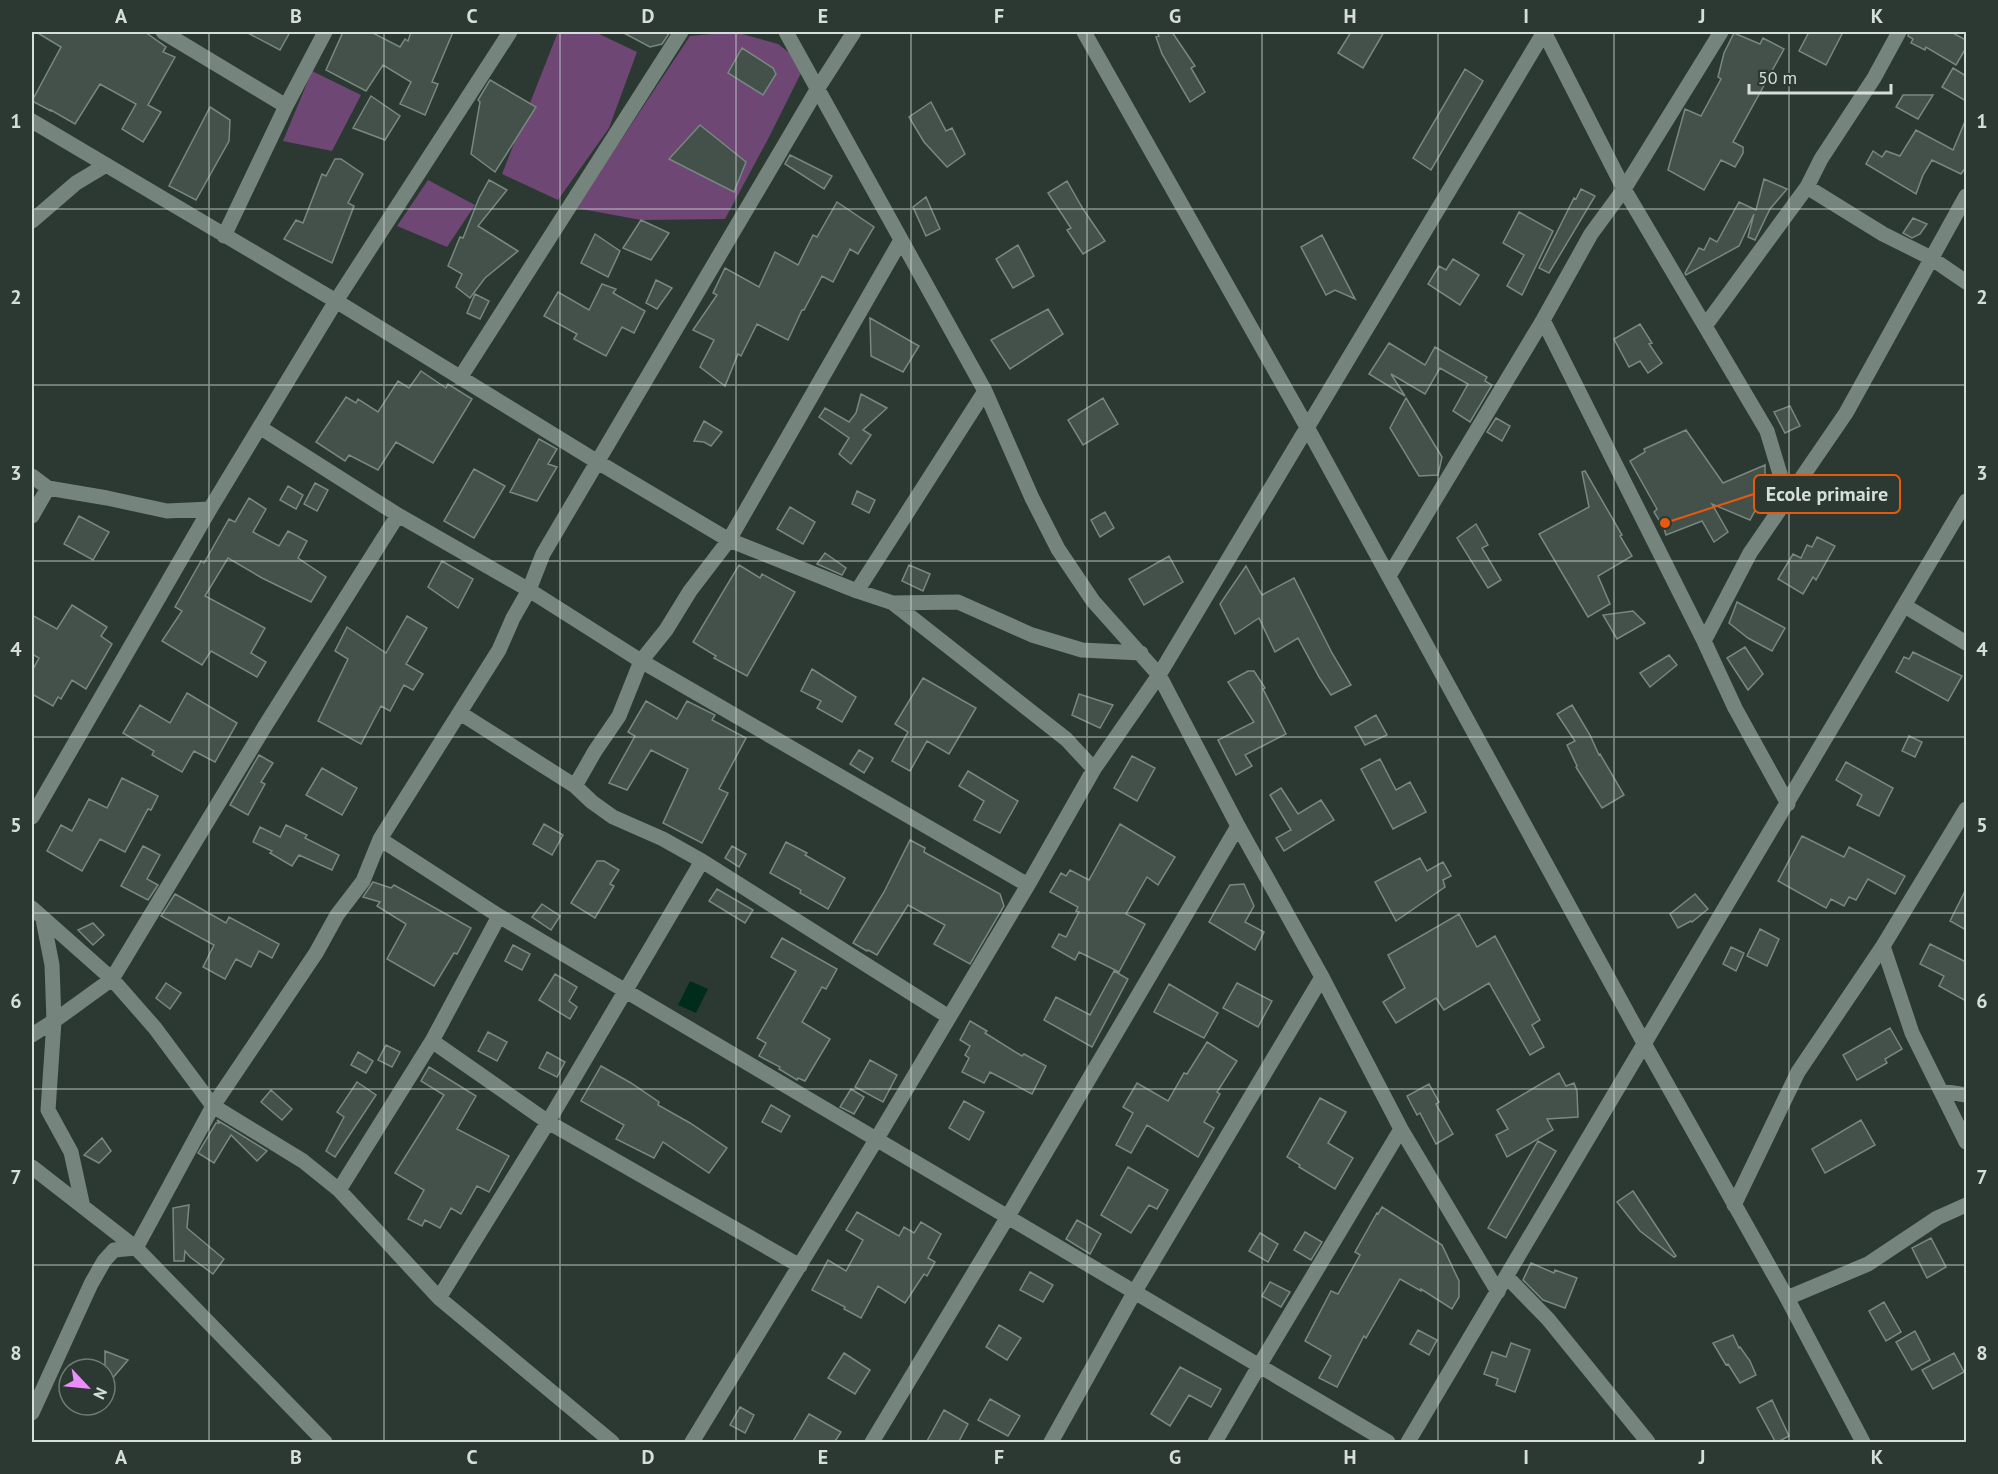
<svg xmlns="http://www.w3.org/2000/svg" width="1998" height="1474" font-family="'PT Sans',sans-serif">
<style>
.green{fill:#6e4775}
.water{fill:#002c1c}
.building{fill:#43514a;stroke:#788880;stroke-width:1.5}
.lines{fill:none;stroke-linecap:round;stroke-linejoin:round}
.minor{stroke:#75847c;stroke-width:15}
.grid{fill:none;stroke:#d6deda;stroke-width:1.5;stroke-opacity:0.55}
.leader{fill:none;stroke:#e8590c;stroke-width:2}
.callout-dot{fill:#e8590c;stroke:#2c3933;stroke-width:2}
.callout{fill:#2c3933;stroke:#e8590c;stroke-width:2}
.callout-label{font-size:20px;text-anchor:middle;font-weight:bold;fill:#d6deda}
.neatline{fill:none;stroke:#d6deda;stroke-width:2}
.grid-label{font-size:20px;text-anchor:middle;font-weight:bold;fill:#d6deda}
</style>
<rect width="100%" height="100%" fill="#2c3933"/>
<path class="green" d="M558 32H595L637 52 609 128 558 200 502 174Z
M735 32 778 44 805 65 767 141 725 219 641 220 576 208 690 36Z
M312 71 361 95 332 151 283 141Z
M428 180 475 205 447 247 397 226Z"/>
<path class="water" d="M690 981 708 989 696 1013 678 1005Z"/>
<path class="building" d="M36 32H145L166 47 163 52 175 57 148 105 161 112 143 142 122 129 136 104 100 84 75 124 51 110V111L32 101 61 47Z
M246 32H290L280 50Z
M343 32H371L400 47 405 39 408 41 411 32H453L432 82 438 84 425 115 400 104 411 82 383 65 366 91 326 70Z
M622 32H670L662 44 650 47Z
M1157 32H1172L1195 66 1191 68 1205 92 1190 102 1162 54 1156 37 1159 36Z
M1351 32H1384L1363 68 1338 53Z
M1809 32H1843L1826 65 1799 51Z
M1909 32H1951L1966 40V48L1956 65 1926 47 1925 50 1911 43 1913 39 1908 36Z
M1734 33 1760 44 1763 38 1784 49 1733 142 1743 147V153L1735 167 1721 160 1704 190 1668 170 1685 109 1701 116 1721 79 1718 77 1724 53Z
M742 48 773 68 776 74 763 95 728 73Z
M1953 68 1966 76V101L1942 87Z
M1465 69 1483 81 1431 170 1413 158Z
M490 80 536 107 495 172 471 154 480 102 478 100Z
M1903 95H1933L1918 119 1896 107Z
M371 96 400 116 385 140 353 128Z
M931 102 946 131 952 128 965 154 947 167 924 142 909 117Z
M210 107 230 120 229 141 196 200 169 186Z
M1966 119V167L1961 174 1932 160 1923 175 1916 194 1866 164 1873 151 1882 157 1886 151 1900 156 1916 130 1953 150Z
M700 125 746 162 734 192 669 159Z
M790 155 832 176 824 189 785 164Z
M335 159H341L363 174 348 203 354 206 332 263 284 239 296 220 303 223 322 174 326 176Z
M1764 179 1787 189 1770 209 1755 240 1748 237 1754 214 1739 246 1686 275 1685 273 1699 248 1704 250 1710 238 1717 242 1739 202 1756 210Z
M489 180 507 190 478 226 518 251 485 278 470 298 456 287 462 274 448 266 460 237 463 238 479 198Z
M1067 181 1083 209 1105 241 1083 254 1067 230 1071 228 1048 193Z
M1581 189 1595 196 1549 273 1539 268 1574 198 1576 199Z
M926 197 940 229 926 236 913 207Z
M837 202 874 227 858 254 850 249 833 282 822 276 804 310H802L788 340 757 324 741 356 738 354 725 386 700 367 714 340 693 330 717 295 713 293 725 268 759 287 775 252 798 265 813 235 817 237Z
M1519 212 1553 231 1522 295 1507 286 1524 255 1503 243Z
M1913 218 1927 224 1920 234 1912 238 1903 233Z
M641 220 669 233 651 260 623 248Z
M595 234 620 251 608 277 581 263Z
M1322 235 1355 299 1335 290 1326 295 1301 247Z
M1018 245 1034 276 1013 288 996 259Z
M1453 259 1479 275 1460 305 1428 284 1439 266 1446 270Z
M656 280 672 288 657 309 646 303Z
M602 284 616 289 613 293 645 311 634 333 622 327 606 356 574 339 577 334 544 316 558 292 589 310Z
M475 294 489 301 480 319 467 313Z
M1048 309 1063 334 1010 369 991 340Z
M870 318 919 346 903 372 871 356Z
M1640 324 1652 343 1649 344 1662 363 1648 373 1640 361 1629 367 1614 339Z
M1389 343 1425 365 1435 347 1487 377 1485 381 1492 385 1470 422 1453 411 1468 384 1440 368 1425 394 1391 374 1405 396 1369 374Z
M421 371 446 388 448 384 472 399 433 463 396 442 378 470 349 455 345 461 316 442 346 397 356 403 358 399 378 412 398 381 409 388Z
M861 394 887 408 863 430 871 435 851 464 839 454 849 438 819 417 825 408 849 422 856 413Z
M1103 398 1118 424 1083 445 1068 420Z
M1406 398 1442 457 1438 475 1419 476 1390 428Z
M1790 406 1800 426 1785 433 1774 412Z
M1496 418 1510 426 1502 441 1487 432Z
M704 421 722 432 711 446 704 442 694 441Z
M1686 430 1723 483 1765 465V492L1750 520 1712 504 1728 532 1714 542 1702 521 1666 535 1664 528 1654 512 1657 509 1630 461 1645 452 1644 449Z
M539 439 557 449 548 464 557 467 537 501 510 492Z
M474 469 505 486 474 538 444 521Z
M1585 471 1622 535 1620 536 1632 556 1598 576 1610 604 1588 617 1539 534 1589 507 1582 472Z
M315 483 328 490 317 511 304 504Z
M288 486 303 495 296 509 280 500Z
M857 491 875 500 869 513 852 504Z
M249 498 266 509 253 532 279 546 288 531 307 541 298 558 326 577 311 602 262 578 228 558 205 596 265 628 251 653 266 662 257 677 211 651 202 665 162 641 182 611 175 607 201 561 204 563 229 519 235 522Z
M790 507 815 522 803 544 777 529Z
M1105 512 1114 528 1100 537 1091 520Z
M79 516 109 532 93 560 64 544Z
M1476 524 1488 545 1482 548 1501 580 1488 588 1457 538Z
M1817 537 1835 546 1816 580 1813 577 1803 594 1778 579 1793 554 1801 558 1807 545 1812 547Z
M825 553 846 568 842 575 817 564Z
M1169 556 1183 582 1144 605 1129 579Z
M442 561 473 579 458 608 428 587Z
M739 565 760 578 762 574 795 592 747 676 714 658 716 656 693 642Z
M909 565 930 574 923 591 902 581Z
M1246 566 1262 595 1294 578 1332 653 1351 685 1331 695 1319 677 1298 638 1275 652 1259 618 1235 634 1220 604Z
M1737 602 1785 628 1772 651 1748 638 1729 623Z
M72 605 107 627 101 636 112 644 86 689 72 680 61 699 58 697 53 706 32 694V671L39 658 32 654V615L57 629Z
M1633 611 1645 623 1617 639 1603 615Z
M407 616 427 628 406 664 423 674 413 690 404 685 390 711 381 706 361 744 318 721 348 659 335 651 347 627 386 653Z
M1745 647 1763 674 1748 690 1727 658Z
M1913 652 1962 676 1948 701 1896 672 1904 657 1909 659Z
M1669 655 1677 665 1650 687 1640 673Z
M812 669 856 697 842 722 817 708 821 701 801 691Z
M1248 671H1254L1265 688 1263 689 1286 734 1245 755 1252 766 1236 775 1218 740 1254 722 1228 682Z
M923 678 976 708 949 754 927 741 910 771 892 761 908 732 895 724Z
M187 693 237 723 215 762 194 751 182 772 152 755 154 751 123 733 140 705 170 723Z
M1079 694 1113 705 1100 728 1072 715Z
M646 701 677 719 687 701 715 715 712 720 746 738 719 789 728 793 702 843 663 823 688 769 651 750 627 790 609 783 635 736 628 732Z
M1572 705 1590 735 1599 755 1600 754 1624 795 1602 808 1576 767 1577 766 1567 745 1575 741 1557 714Z
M1376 715 1387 735 1365 745 1355 727Z
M1909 736 1922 742 1915 757 1902 751Z
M859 750 873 758 864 773 850 764Z
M259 755 273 763 261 782 265 784 248 815 230 805Z
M1132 756 1155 768 1137 801 1114 788Z
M1380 759 1396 790 1410 782 1426 812 1393 829 1361 769Z
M1846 762 1893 788 1879 816 1857 805 1862 795 1836 780Z
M322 768 357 788 342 815 306 795Z
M968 771 1018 801 1000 833 974 820 984 801 959 786Z
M122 778 158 796 151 810 148 809 125 852 100 839 82 871 47 851 61 825 72 831 89 799 107 808Z
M1281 788 1298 814 1321 800 1334 820 1284 851 1276 838 1291 830 1270 795Z
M544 824 563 835 552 855 533 844Z
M1120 824 1175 857 1158 885 1147 877 1126 914 1145 924 1119 972 1079 952 1075 960 1052 947 1059 934 1066 937 1079 912 1076 911 1078 907 1050 892 1061 873 1066 876 1070 870 1089 880Z
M286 825 307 835 305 838 339 855 332 870 299 855 292 866 270 853 272 851 253 842 260 827 280 837Z
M1802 836 1844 857 1849 847 1905 876 1895 894 1868 879 1856 900 1849 897 1844 906 1831 899 1826 908 1778 881Z
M910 840 925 848 924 852 1000 894 1004 906 970 964 934 944 945 925 908 905 877 955 868 950 867 951 853 943 884 892Z
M786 842 807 853 805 855 845 878 828 909 800 893 801 890 770 873Z
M143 846 160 855 147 879 158 885 148 900 121 886Z
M732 846 746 854 739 867 725 858Z
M1420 858 1427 871 1443 862 1451 876 1443 880 1445 887 1396 921 1375 882Z
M597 861H604L619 870 610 884 614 886 595 918 571 903Z
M373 882 391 888 394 885 471 928 457 954 454 953 434 986 387 959 406 924 377 906 380 902 363 897Z
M1244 884 1254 906 1245 922 1264 932 1255 950 1209 922 1230 885Z
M717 889 753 910 745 923 709 901Z
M1966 889V930L1950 921Z
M175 894 226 923 229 917 279 944 272 958 259 951 251 967 236 959 225 979 203 967 214 945 161 916Z
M1695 894 1708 909 1692 922 1691 921 1678 928 1670 914Z
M542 904 560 916 551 930 532 917Z
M1459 914 1477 947 1495 936 1540 1020 1532 1025 1544 1047 1530 1055 1489 983 1444 1010 1436 998 1396 1023 1383 1002 1405 988 1388 955Z
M93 923 104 935 93 945 78 930Z
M1760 929 1779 939 1767 966 1747 956Z
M782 938 837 969 826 989 822 987 802 1022 830 1039 805 1081 798 1078 797 1080 779 1069 780 1067 759 1056 766 1043 757 1038 796 971 771 957Z
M1930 944 1966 962V1001L1939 986 1944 976 1920 964Z
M513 945 530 954 522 970 505 961Z
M1731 947 1744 953 1736 971 1723 964Z
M1114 971 1128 979 1092 1047 1044 1020 1056 997 1090 1015Z
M555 974 577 987 569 1001 577 1007 570 1019 539 1000Z
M166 983 181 993 170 1009 156 998Z
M1237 983 1272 1001 1258 1027 1223 1008Z
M1169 984 1218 1013 1204 1038 1154 1012Z
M970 1021 987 1031 985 1033 1022 1056 1024 1054 1046 1066 1032 1094 990 1072 984 1083 962 1072 969 1058 965 1055 970 1046 960 1040Z
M1890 1028 1902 1049 1885 1059 1887 1063 1857 1080 1843 1055Z
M488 1032 507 1042 497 1061 478 1051Z
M1207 1042 1237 1061 1217 1092 1220 1094 1204 1122 1214 1128 1198 1157 1147 1125 1131 1153 1116 1145 1133 1113 1123 1107 1137 1083 1168 1101 1184 1073 1187 1074Z
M386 1045 400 1052 392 1067 378 1060Z
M358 1052 373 1061 366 1073 351 1065Z
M547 1052 565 1062 557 1077 539 1068Z
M870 1060 897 1075 883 1102 855 1087Z
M601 1066 631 1083 659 1102 658 1105 690 1123 727 1148 709 1173 663 1142 654 1158 616 1139 624 1125 581 1101Z
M429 1067 476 1096 457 1129 509 1156 489 1192 477 1186 461 1214 451 1208 440 1228 425 1220 422 1226 408 1219 424 1190 395 1173 444 1095 421 1081Z
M1559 1073 1566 1086 1574 1083 1577 1091 1578 1117 1547 1119 1553 1130 1507 1157 1496 1135 1508 1129 1497 1110Z
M357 1082 376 1095 335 1157 326 1151 344 1117 337 1112Z
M1429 1084 1439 1102 1436 1104 1453 1134 1436 1144 1420 1113 1417 1115 1407 1096Z
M851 1089 864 1097 854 1114 840 1107Z
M271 1090 292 1109 282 1120 261 1102Z
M1320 1098 1346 1112 1328 1143 1353 1158 1335 1189 1299 1167 1300 1165 1287 1157Z
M964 1101 984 1112 969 1140 949 1128Z
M771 1105 790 1116 781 1132 762 1122Z
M217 1120 267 1151 257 1161 231 1135 214 1163 198 1153 216 1123H219Z
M1861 1120 1875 1145 1825 1173 1812 1149Z
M102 1138 111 1151 99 1163 84 1155Z
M1538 1141 1556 1151 1506 1238 1488 1228Z
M1128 1167 1168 1190 1157 1209 1149 1205 1131 1233 1101 1215Z
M1633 1191 1676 1256 1674 1257 1640 1231 1617 1202Z
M189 1205 187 1228 224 1259 213 1274 190 1257 185 1251 184 1261H174L173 1208Z
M1382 1207 1442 1245 1459 1281V1297L1452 1309 1421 1289V1291L1400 1279 1366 1338 1364 1336 1337 1387 1319 1378 1331 1356 1305 1341 1331 1291 1338 1294 1360 1255 1355 1252 1377 1213 1378 1214Z
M857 1212 899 1236 904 1227 914 1233 921 1222 941 1234 928 1258 935 1262 927 1276 924 1274 905 1303 878 1286 861 1318 844 1309 845 1307 812 1290 828 1260 846 1271 863 1240 846 1230Z
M1077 1220 1101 1234 1090 1254 1066 1239Z
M1305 1232 1322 1242 1311 1260 1294 1250Z
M1260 1233 1278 1244 1268 1262 1249 1251Z
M1931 1238 1946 1267 1927 1278 1912 1248Z
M1531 1263 1554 1273 1555 1270 1577 1278 1565 1308 1543 1300 1523 1280Z
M1030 1272 1053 1285 1043 1302 1020 1290Z
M1270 1282 1290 1292 1281 1307 1262 1296Z
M1884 1302 1901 1332 1886 1341 1869 1311Z
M999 1325 1021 1338 1007 1360 986 1347Z
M1418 1330 1437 1340 1429 1355 1410 1344Z
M1915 1331 1930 1360 1912 1370 1896 1342Z
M1733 1335 1739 1348 1740 1347 1750 1361 1756 1375 1740 1383 1728 1364 1726 1365 1713 1343Z
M1511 1343 1530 1350 1515 1392 1496 1385 1498 1379 1484 1374 1492 1352 1506 1357Z
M105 1351 128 1360 105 1387Z
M844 1353 870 1370 855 1394 828 1378Z
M1954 1353 1964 1372 1933 1389 1922 1370Z
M1180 1367 1221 1389 1211 1407 1189 1395 1170 1426 1151 1414Z
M990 1399 1020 1416 1008 1436 978 1420Z
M1772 1400 1789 1436 1776 1443 1757 1408Z
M740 1407 754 1415 745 1433 730 1425Z
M944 1410 968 1424 958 1443H926Z
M809 1414 841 1432 834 1443H792Z"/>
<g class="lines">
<path class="minor" d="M163 32 286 106
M786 32 985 391 1032 498 1058 549 1093 601 1159 675 1238 826 1322 977 1401 1129 1498 1292
M1084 32 1307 427 1645 1045 1787 1298 1863 1442
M1544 32 1624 189 1767 431 1787 497
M1899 32 1874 78 1821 159 1807 187 1883 234 1931 258 1966 282
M32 121 336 301 596 461 729 540 857 591 893 603 1066 739 1094 769
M32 221 76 183 106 165
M224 236 286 106 325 32
M1543 320 1704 641 1735 708 1788 804
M1705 326 1807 187
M460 378 681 32
M261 428 398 515 529 590 641 661 1028 885
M32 476 48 488 107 498 167 511 210 509
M32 516 48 488
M1389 576 1543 320 1591 234 1624 189 1721 32
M857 591 985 391
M893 603 958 602 1032 635 1082 650 1141 653
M1905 606 1966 643
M1704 641 1750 553 1846 413 1966 196
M460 713 575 786 592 802 613 817 663 839 702 861 949 1017
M575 786 595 751 619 716 641 661 666 630 690 591 729 540 901 240
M32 817 210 509 336 301 510 32
M380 839 499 916 1388 1442
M32 908 112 979 155 1028 213 1106 303 1161 339 1190 439 1298 612 1442
M1883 946 1912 1033 1966 1142
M32 1035 54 1021 52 965 43 919
M432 1041 548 1122 800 1266
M1941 1091 1966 1095
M32 1167 136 1248 325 1442
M339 1190 432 1041 499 916
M1734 1205 1798 1072 1883 946 1966 809
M83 1207 71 1152 48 1110 54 1021 112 979 265 726 398 515
M1507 1277 1548 1319 1648 1442
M439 1298 548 1122 702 861
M1787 1298 1868 1264 1937 1218 1966 1205
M32 1413 91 1284 104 1261 114 1250 136 1248 213 1106 316 953 337 915 363 881 380 839 499 650 513 618 529 590 543 554 818 88 854 32
M692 1442 876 1140 1028 885 1094 769 1159 675 1544 32
M872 1442 1007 1218 1238 826
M1051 1442 1134 1293 1322 977
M1215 1442 1259 1366 1401 1129
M1408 1442 1966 501"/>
</g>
<path class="grid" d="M209 32V1442M384 32V1442M560 32V1442M736 32V1442M911 32V1442M1087 32V1442M1262 32V1442M1438 32V1442M1614 32V1442M1789 32V1442M32 209H1966M32 385H1966M32 561H1966M32 737H1966M32 913H1966M32 1089H1966M32 1265H1966"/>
<path class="leader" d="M1665 523L1754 494"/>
<circle class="callout-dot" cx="1665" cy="523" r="6"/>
<rect class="callout" x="1754" y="475" width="146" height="38" rx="6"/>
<g class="callout-label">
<text x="1827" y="501">Ecole primaire</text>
</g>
<rect width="1998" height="1474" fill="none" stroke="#2c3933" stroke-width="66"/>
<g transform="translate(87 1387) rotate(116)"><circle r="28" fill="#2c3933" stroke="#707b76" stroke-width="1.5"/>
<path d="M0-4.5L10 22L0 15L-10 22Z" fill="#eb8dfc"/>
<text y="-9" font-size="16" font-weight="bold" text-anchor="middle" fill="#d6deda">N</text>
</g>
<path d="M1749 84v9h142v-9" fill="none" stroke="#d6deda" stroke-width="3"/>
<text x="1758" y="84" font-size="18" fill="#d6deda" stroke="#2c3933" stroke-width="4.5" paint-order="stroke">50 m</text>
<rect x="33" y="33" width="1932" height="1408" class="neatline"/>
<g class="grid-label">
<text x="121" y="23">A</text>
<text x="296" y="23">B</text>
<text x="472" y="23">C</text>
<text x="648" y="23">D</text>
<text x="823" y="23">E</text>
<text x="999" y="23">F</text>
<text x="1175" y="23">G</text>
<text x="1350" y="23">H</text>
<text x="1526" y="23">I</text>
<text x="1702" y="23">J</text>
<text x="1877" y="23">K</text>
<text x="16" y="128">1</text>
<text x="1982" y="128">1</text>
<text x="16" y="304">2</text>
<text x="1982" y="304">2</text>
<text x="16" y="480">3</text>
<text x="1982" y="480">3</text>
<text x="16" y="656">4</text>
<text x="1982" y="656">4</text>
<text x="16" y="832">5</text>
<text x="1982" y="832">5</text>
<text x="16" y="1008">6</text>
<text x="1982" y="1008">6</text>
<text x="16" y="1184">7</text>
<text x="1982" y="1184">7</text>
<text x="16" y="1360">8</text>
<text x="1982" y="1360">8</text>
<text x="121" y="1464">A</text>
<text x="296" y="1464">B</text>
<text x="472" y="1464">C</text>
<text x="648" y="1464">D</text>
<text x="823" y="1464">E</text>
<text x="999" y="1464">F</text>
<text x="1175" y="1464">G</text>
<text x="1350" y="1464">H</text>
<text x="1526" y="1464">I</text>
<text x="1702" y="1464">J</text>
<text x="1877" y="1464">K</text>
</g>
</svg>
